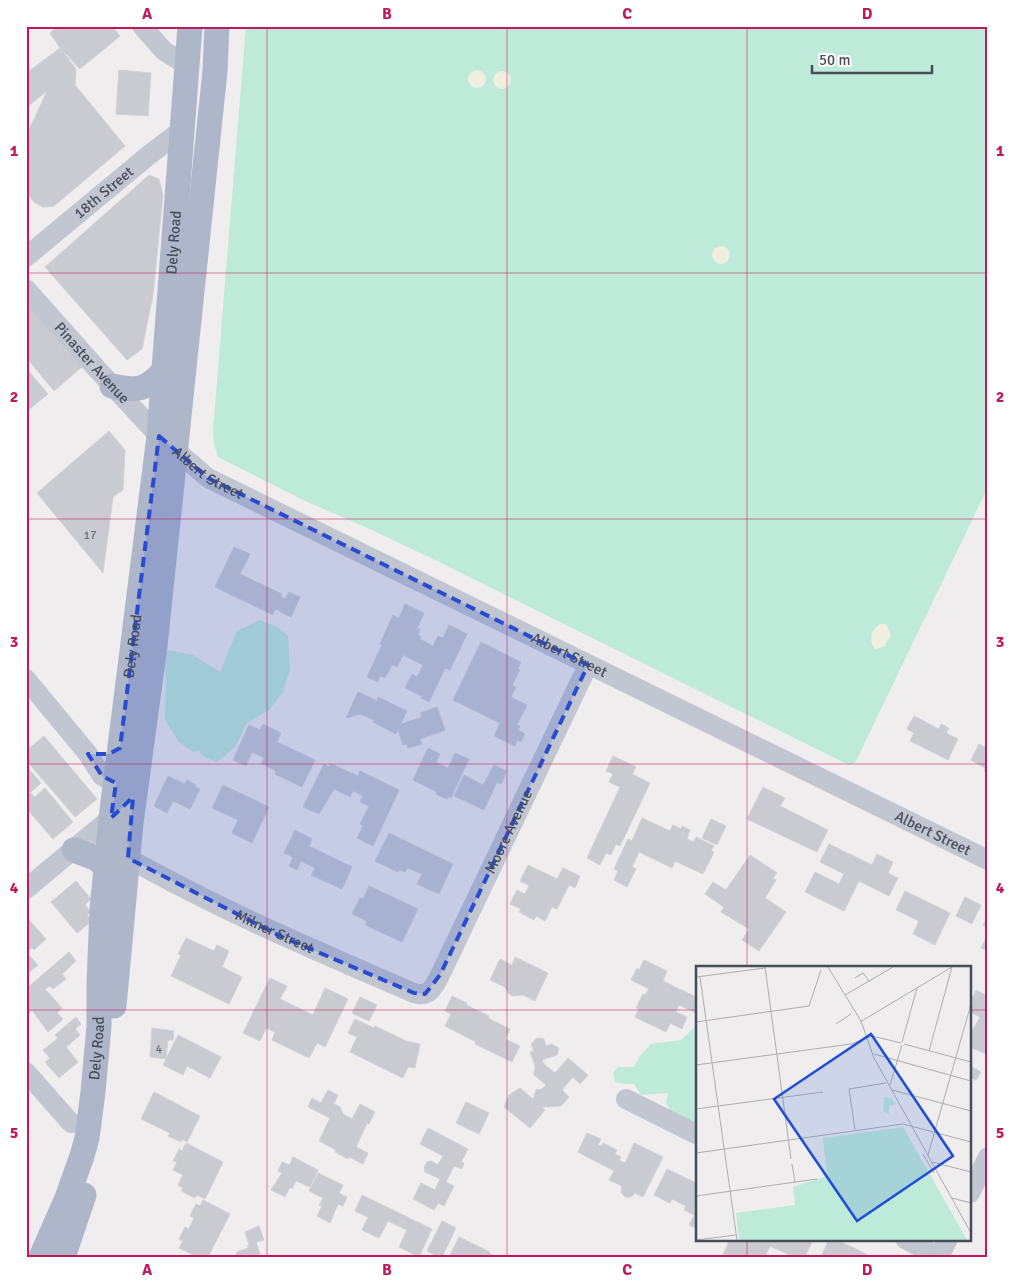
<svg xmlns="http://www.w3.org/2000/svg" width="1014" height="1283" font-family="Signika,sans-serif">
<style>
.green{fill:#beead9}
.sand{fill:#f0eede}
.building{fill:#cacbd1;stroke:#d1d2d8}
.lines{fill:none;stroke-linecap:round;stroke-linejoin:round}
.minor{stroke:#c1c6d1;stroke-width:20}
.major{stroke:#aeb6ca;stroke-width:25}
.marked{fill:#284ccf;fill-opacity:0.2;stroke:#284ccf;stroke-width:4;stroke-dasharray:10 6;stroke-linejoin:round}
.grid{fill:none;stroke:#c2185b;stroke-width:1;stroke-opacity:0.55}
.labels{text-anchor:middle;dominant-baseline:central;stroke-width:4;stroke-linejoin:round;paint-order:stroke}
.number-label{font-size:12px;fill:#686c77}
.street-label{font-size:15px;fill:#474c59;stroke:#fff}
.inset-road{fill:none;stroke:#acadb2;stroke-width:1}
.view{fill:#1d4ed8;fill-opacity:0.15;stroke:#1d4ed8;stroke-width:2.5}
.inset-edge{fill:none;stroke:#474c59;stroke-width:2.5}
.neatline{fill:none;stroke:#c2185b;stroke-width:2}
.grid-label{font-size:16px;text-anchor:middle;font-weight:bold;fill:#c2185b}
</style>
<rect width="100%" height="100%" fill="#efeded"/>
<path class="green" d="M246 26H988V487L855 763 849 765 437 561 372 530 303 500 218 457 214 444 213 430Z
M260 620 279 628 288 636 290 669 283 692 269 710 247 723 235 747 217 762 204 757 199 751 193 752 179 742 165 720 166 674 161 659 169 650 193 655 220 672 237 631Z
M698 1024V1141L671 1112 666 1102 668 1093 641 1095 634 1084H624L615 1082 613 1073 618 1067H634L640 1056 651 1044 681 1040Z"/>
<path class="sand" d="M468 79a9 9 0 1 1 18 0a9 9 0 1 1-18 0Z
M493 80a9 9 0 1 1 18 0a9 9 0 1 1-18 0Z
M712 255a9 9 0 1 1 18 0a9 9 0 1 1-18 0Z
M880 624H886L891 635 884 647 875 649C868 640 871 630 880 624Z"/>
<path class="building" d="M58 26H112L120 36 80 69 60 48 50 33Z
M60 48 76 69 75 85 125 146 54 206 43 207 34 202 27 193 26 149 27 134 47 91 26 108V69L29 71Z
M119 70 151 73 148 116 116 114Z
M149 175 159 179 163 195 153 295 142 349 127 360 45 267Z
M26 299 83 366 54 391 26 357Z
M26 368 48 394 26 412Z
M109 431 125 450 123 490 113 497 103 573 37 493Z
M234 547 250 554 240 574 282 594 281 597 285 599 289 592 300 597 291 617 275 609 273 615 215 587Z
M405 604 424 613 417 628 420 629 418 635 421 637 420 639 433 646 438 636 443 638 449 625 467 634 450 670 445 668 429 702 421 698 422 696 405 688 412 674 417 677 423 665 403 655 397 667 392 665 385 678 380 676 378 682 367 677 382 645 380 644 393 615 399 618Z
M481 642 521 662 518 669 520 670 512 685 516 687 511 697 527 705 517 725 520 726 518 730 525 734 521 742 517 740 515 746 494 736 500 723 453 700Z
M358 692 377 701 378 697 407 711 396 734 373 722 374 720 360 714 346 718Z
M437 707 445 730 420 739 422 744 408 748 407 744 403 745 398 730 401 724 422 717 420 713Z
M914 716 939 729 941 724 949 728 946 733 958 739 948 760 910 741 914 733 907 729Z
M263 724 281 733 277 742 315 760 302 787 275 774 276 771 261 763 264 758 252 752 246 766 233 760 249 725 260 730Z
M44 736 97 799 75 817 26 760V751Z
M988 740V773L984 771 985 768 971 760 979 744 984 747Z
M428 748 440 754 436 762 448 768 455 753 469 759 451 798 448 797 447 799 436 794 437 792 413 780Z
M613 756 636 767 632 774 650 783 620 846 616 844 611 855 606 853 600 865 587 858 620 787 609 782 613 774 606 771Z
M324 764 329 767 331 764 358 776 360 771 399 790 373 846 357 838 363 826 360 824 369 806 360 802 363 796 353 791 350 797 334 789 319 814 303 807Z
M494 765 507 771 501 784 497 782 484 810 454 796 464 775 483 785Z
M26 766 41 783 30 793 35 797 45 788 73 822 53 839 26 808V795L30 793 26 789Z
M168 776 185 784 187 780 196 785 195 787 200 789 190 809 173 801 167 813 154 806Z
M223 785 269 807 252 843 232 833 238 820 212 808Z
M763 787 785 798 780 806 828 830 817 852 747 819Z
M642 818 670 831 673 825 681 829 682 826 690 830 687 839 694 842 696 837 714 846 711 851 714 852 703 874 675 861 672 868 639 852 632 867 636 869 627 887 614 880 618 871 614 869 628 839 632 841Z
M711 819 726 826 717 845 702 838Z
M295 830 312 839 309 846 352 867 342 889 311 875 315 868 301 861 297 870 289 866 293 857 284 853Z
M389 833 453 864 439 894 417 884 422 874 407 868 405 872 399 870 398 872 375 861Z
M829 844 872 865 877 854 893 862 888 873 898 878 889 896 859 881 844 911 805 892 815 872 839 884 844 874 820 862Z
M750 855 777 873 773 878 776 880 765 898 786 912 759 951 742 940 749 929 721 912 724 907 705 894 713 882 726 890Z
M528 865 557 879 563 868 580 876 575 888 569 885 557 909 552 907 545 921 536 916 534 920 519 912 521 909 510 904 517 890 525 894 529 885 520 881Z
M76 881 91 899 85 905 91 912 87 915 92 921 77 933 51 902Z
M369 886 418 909 402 942 365 925 367 921 352 914 360 898 363 899Z
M905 891 950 913 935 945 913 934 919 921 896 910Z
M965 897 981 905 972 924 956 916Z
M988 916V928L983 925Z
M29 920 46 939 34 950 32 948 26 952 38 965 26 975V923Z
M988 934V951L981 948Z
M186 938 214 951 217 945 229 951 222 967 242 977 229 1004 171 976 181 955 178 954Z
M69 952 76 961 62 974 66 979 53 989 50 986 45 989 62 1008 57 1013 63 1019 48 1032 32 1010 29 1013 26 1010V989Z
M515 957 548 973 535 1001 523 995 512 996 509 994 505 987 490 980 500 959 512 965Z
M644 960 667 971 663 981 698 998V1014L679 1005 676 1012 687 1017 682 1029 670 1023 666 1032 635 1017 639 1009 636 1008 643 994 645 995 649 989 631 980 637 968 639 970Z
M270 978 287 986 280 999 313 1015 325 988 348 999 325 1047 317 1043 309 1058 272 1040 275 1032 266 1028 260 1041 243 1033Z
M976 990 988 996V1055L970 1047V1035L980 1017 970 1012V995L973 997Z
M452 996 467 1003 466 1005 489 1016 488 1018 510 1029 505 1039 520 1046 512 1062 475 1044 476 1042 445 1026 451 1014 445 1011Z
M360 997 377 1005 369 1021 352 1013Z
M76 1017 81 1024 75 1029 80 1035 66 1047 78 1062 59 1078 45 1062 50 1058 43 1050 58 1038 55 1035Z
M355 1019 374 1028 375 1026 406 1041 420 1044 415 1068 408 1067 403 1078 350 1052 357 1037 348 1033Z
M152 1028 174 1031 173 1040H168L166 1059 150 1057Z
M178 1035 221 1057 210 1078 187 1066 183 1075 163 1065Z
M537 1038 544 1039 546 1046 552 1044 559 1048 557 1055 542 1060 543 1063 555 1073 568 1058 588 1075 580 1084 573 1077 562 1090 569 1097 561 1106 542 1107 545 1110 530 1128 504 1107 509 1095 520 1088 533 1099 536 1090 542 1089 546 1085 534 1075 535 1066 530 1052 534 1051 531 1044Z
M970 1066 981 1072 976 1080 970 1077Z
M328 1090 338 1095 334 1104 340 1107 343 1114 352 1119 360 1104 375 1112 369 1124 367 1123 356 1147 368 1153 363 1164 349 1157 348 1159 335 1152 336 1150 319 1141 330 1118 308 1107 312 1098 321 1103Z
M154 1092 200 1116 187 1142 182 1139 181 1142 168 1136 170 1133 141 1119Z
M466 1102 489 1113 479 1134 456 1123Z
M428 1128 468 1149 461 1162 464 1163 462 1169 454 1166 446 1182 454 1186 444 1206 438 1203 434 1210 413 1199 421 1183 435 1190 440 1179 425 1172 424 1168 427 1162 431 1161 438 1165 443 1156 420 1144Z
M587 1133 601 1139 598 1145 601 1146 603 1143 617 1150 615 1154 621 1157 619 1160 625 1163 634 1143 663 1157 643 1197 635 1193 631 1197H625L621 1192 622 1186 609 1180 614 1171 578 1152Z
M186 1143 223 1162 205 1199 197 1195 195 1198 181 1191 183 1188 178 1185 183 1175 173 1170 177 1162 173 1161 179 1149 182 1151Z
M293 1157 318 1170 310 1187 296 1181 292 1189 290 1187 285 1197 271 1190 282 1173 278 1171 282 1162 290 1165Z
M667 1169 698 1184V1229L689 1225 694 1215 684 1210 686 1206 672 1199 670 1203 654 1195Z
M318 1173 343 1185 339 1193 347 1197 343 1206 338 1204 330 1223 317 1216 322 1206 319 1205 323 1198 309 1191Z
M362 1195 432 1229 419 1257 399 1247 407 1230 388 1221 379 1238 362 1230 368 1217 355 1211Z
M203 1200 230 1214 208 1257H198L179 1248 183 1241 179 1239 185 1227 189 1229 194 1218 190 1216 196 1204 200 1206Z
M442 1221 456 1228 442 1257H438L427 1251Z
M259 1226 264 1240 256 1242 260 1254 256 1257H235L237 1252 248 1248 247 1246 249 1245 245 1232Z
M459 1237 490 1252 489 1253 496 1257H449Z
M730 1239H754L762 1243 764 1239H806L812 1242 805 1257H794L770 1246 766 1255 770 1257H722Z
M829 1239H835L872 1257H821Z"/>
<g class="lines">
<g class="minor">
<path d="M142 26 164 51 187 65"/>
<path id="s1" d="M26 257 149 155 183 129"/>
<path id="s2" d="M26 289 97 369 159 436 208 478 988 860"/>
<path d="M26 679 88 754 102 776 108 779 117 777"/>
<path id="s3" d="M128 858C220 910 317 951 414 993 429 998 434 987 440 975L588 665"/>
<path d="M26 889 111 818"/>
<path d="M26 1072 71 1123"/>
<path d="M626 1099 698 1135"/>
<path d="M970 1193 988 1157"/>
<path d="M905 1239 939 1257"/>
<path d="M939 1257 948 1239"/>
</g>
<g class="major">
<path d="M112 386C136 392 148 390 165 369"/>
<path d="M74 850 95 858 106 866"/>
<path d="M114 1006 131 823 155 646 215 71 217 26"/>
<path id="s4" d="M41 1257 67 1198 82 1156 87 1138 93 1092 99 1026V984L102 909 111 818 159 436 190 26"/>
<path d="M63 1257 84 1195"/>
</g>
</g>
<path class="marked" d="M159 436 208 478 588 665 440 975 425 994 414 993 280 936 128 858 133 797 111 818 116 783 102 776 88 754H109L120 748Z"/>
<path class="grid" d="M267 26V1257M507 26V1257M747 26V967M26 273H988M26 519H988M26 764H988M26 1010H698M970 1010H988M747 1239V1257"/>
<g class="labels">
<g class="number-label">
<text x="90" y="535">17</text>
<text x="159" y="1049">4</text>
</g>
<g class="street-label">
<text stroke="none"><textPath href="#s1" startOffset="101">18th Street</textPath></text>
<text stroke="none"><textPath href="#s4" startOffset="1028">Dely Road</textPath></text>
<text stroke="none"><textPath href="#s2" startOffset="99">Pinaster Avenue</textPath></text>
<text stroke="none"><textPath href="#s2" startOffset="260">Albert Street</textPath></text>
<text stroke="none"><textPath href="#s4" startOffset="622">Dely Road</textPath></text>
<text stroke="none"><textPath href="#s2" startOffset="665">Albert Street</textPath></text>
<text stroke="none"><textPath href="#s3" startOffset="511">Moore Avenue</textPath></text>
<text stroke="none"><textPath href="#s2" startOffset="1070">Albert Street</textPath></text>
<text stroke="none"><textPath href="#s3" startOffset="164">Milner Street</textPath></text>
<text stroke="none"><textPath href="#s4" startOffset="218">Dely Road</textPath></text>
</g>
</g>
<g transform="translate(696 966)">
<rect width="275" height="275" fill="#efeded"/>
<path d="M188 131 195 132 200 138 193 140V148L187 145ZM207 161 271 274H43L40 247 99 239 97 221 131 210 127 172Z" fill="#beead9"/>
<path class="inset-road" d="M69 1 95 193M132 1 165 55 178 92 275 267M0 11 69 2M4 11 41 274M159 12 167 7 173 15M149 29 197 1M0 56 113 40 125 4M164 56 256 1M140 58 155 48M206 76 221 22M208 78 275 96M233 85 256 1M178 88 275 115M0 99 155 78 176 70 205 77M194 119 206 79M196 124 275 145M0 143 127 126M159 164 153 123 190 117M0 187 207 158 275 176M227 188 238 207M232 189 275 38M236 196 275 206M96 198 99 216M0 230 121 213M256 232 275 237M0 274 40 269"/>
<path class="view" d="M175 68 257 190 161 255 78 133Z"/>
<rect width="275" height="275" class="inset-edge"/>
</g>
<rect width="1014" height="1283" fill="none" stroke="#ffffff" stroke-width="55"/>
<path d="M812 65v8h120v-8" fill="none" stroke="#474c59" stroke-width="2.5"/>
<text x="819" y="65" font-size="15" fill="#474c59" stroke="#ffffff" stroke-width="4" paint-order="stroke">50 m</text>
<rect x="28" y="28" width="958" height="1228" class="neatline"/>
<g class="grid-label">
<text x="147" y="19">A</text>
<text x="387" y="19">B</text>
<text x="627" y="19">C</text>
<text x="867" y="19">D</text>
<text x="14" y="156">1</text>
<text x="1000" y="156">1</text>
<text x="14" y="402">2</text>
<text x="1000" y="402">2</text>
<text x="14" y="647">3</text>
<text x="1000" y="647">3</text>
<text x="14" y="893">4</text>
<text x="1000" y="893">4</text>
<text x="14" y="1138">5</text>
<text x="1000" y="1138">5</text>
<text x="147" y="1275">A</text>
<text x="387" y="1275">B</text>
<text x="627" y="1275">C</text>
<text x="867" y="1275">D</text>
</g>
</svg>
